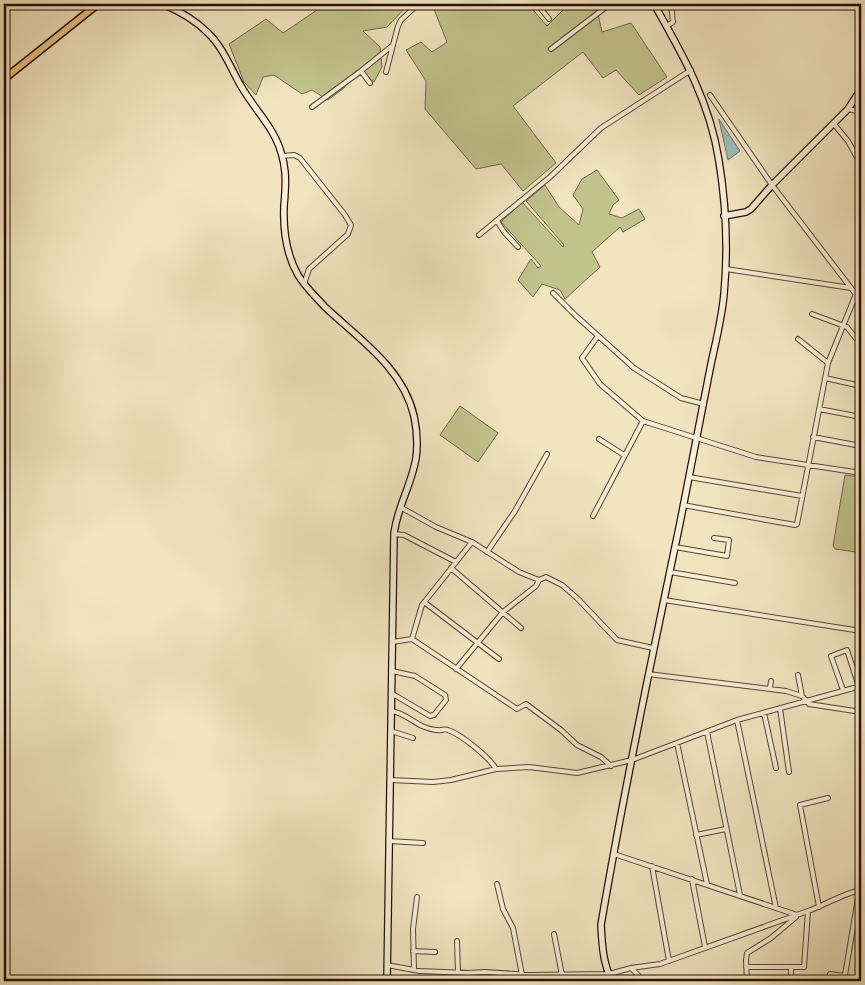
<svg xmlns="http://www.w3.org/2000/svg" width="865" height="985" font-family="Alegreya,serif">
<style>
.green{fill:#c2c28d;stroke:#746848}
.water{fill:#9bbeb8;stroke:#6d7870}
.lines{fill:none;stroke-linecap:round;stroke-linejoin:round}
.street-casing{stroke:#5a4432;stroke-width:6}
.secondary-casing{stroke:#270e03;stroke-width:8}
.primary-casing{stroke:#270e03;stroke-width:9}
.street{stroke:#f6eed6;stroke-width:4}
.secondary{stroke:#f6eed6;stroke-width:5.5}
.primary{stroke:#e8c280;stroke-width:6}
</style>
<rect width="100%" height="100%" fill="#f1e5c0"/>
<filter id="stains"><feTurbulence type="fractalNoise" baseFrequency=".004" numOctaves="4"/><feColorMatrix values="0 0 0 0 .2 0 0 0 0 .09 0 0 0 0 .02 0 0 0 .5 -.17"/></filter>
<radialGradient id="worn" r=".72"><stop offset=".6" stop-color="#630" stop-opacity="0"/><stop offset="1" stop-color="#630" stop-opacity=".3"/></radialGradient>
<path class="green" d="M315 4H409L387 27 363 31 380 47 382 67 374 82 361 72 354 73 344 88 328 100 312 90 302 94 274 75 263 77 256 95 244 82 229 44 266 19 283 33 317 10Z
M432 4H528L547 26 569 4H578L597 10 602 32 631 23 667 77 639 95 616 70 603 78 583 52 513 106 556 163 523 191 501 164 476 169 425 109 426 81 406 50 421 42 432 52 447 42Z
M597 170 619 200 613 205 609 214 622 218 639 209 645 219 623 232 620 227 592 252 600 267 565 299 560 290 542 284 533 297 518 280 531 259 538 268 541 266 501 222 522 202 563 247 564 245 526 201 545 185 559 207 579 225 583 209 573 195 582 179Z
M460 406 498 433 478 462 440 435Z
M845 475 861 477V549H857L856 552 835 549 833 546Z"/>
<path class="water" d="M719 119 740 151 728 160 719 120Z"/>
<g class="lines">
<defs>
<path id="street" d="M537 4 549 19
M667 26 673 22 671 4
M551 49 610 4
M361 71 370 83
M386 72 398 26 401 20 416 6 415 4
M710 95 772 185 861 301
M312 107 361 71 393 45
M848 109 861 112
M833 123 848 141 861 165
M283 156 294 155 300 158 345 215 351 225 348 234 309 269 304 284
M497 221 504 232 518 247
M479 235 550 177 601 128 691 70
M726 269 851 288
M553 293 575 315 634 368 681 398 704 404
M812 314 847 327 861 345
M598 336 582 358 600 384 643 421 756 457 861 473
M798 339 828 363
M825 378 861 386
M819 409 861 417
M813 437 861 446
M599 439 624 455
M689 477 802 496
M683 505 795 525 797 524 828 363 856 294 861 290
M400 507 436 527 472 542 519 572 539 580 546 577 562 585 577 598 617 640 653 648
M593 516 643 421
M394 534 404 535 456 562
M675 547 727 556 729 540 714 538
M487 552 515 511 547 454
M451 568 521 628
M670 572 735 583
M664 600 861 631
M424 602 499 659
M412 639 422 605 472 542
M392 642 412 639 517 709 526 704 561 730 577 745 601 757 611 766
M456 669 503 612 536 586 539 580
M648 674 786 691 802 696 809 704 861 712
M798 675 802 696
M770 688 771 681
M843 690 831 656 847 650 859 687
M391 693 430 716 434 715 446 700 445 695 415 676 392 671
M780 708 789 772
M391 711C402 712 412 721 422 726 427 728 432 730 437 730 442 731 444 728 448 730 462 735 489 757 496 769
M764 713 776 768
M737 720 776 908
M391 731 413 738
M707 732 740 895
M677 743 707 884
M391 780 433 782 451 780 496 769 529 767 577 773 632 760 737 720 861 686
M696 835 726 829
M389 841 423 843
M614 854 797 915
M652 866 669 961
M692 879 705 947
M497 884 503 909 513 928 522 975
M819 907 800 805 828 798
M554 934 562 975
M457 941 458 973
M413 951 435 952
M387 965 420 971 468 973 485 972 531 975 609 974 631 968 660 964 808 911C825 905 844 893 861 890
M746 967H804L808 911
M791 967V981
M631 968 644 981
M414 970 413 929 417 897
M468 973V981
M499 973 500 981
M747 981 746 960 747 953 771 938 796 917
M828 981 830 974 845 976
M844 981 861 880"/>
<path id="secondary" d="M163 4C179 11 194 19 207 32 223 47 230 67 241 86 259 117 281 132 285 172 286 183 285 195 284 206 283 230 286 254 298 275 305 287 316 297 325 307 359 339 403 368 414 416 417 430 418 444 416 458 412 484 397 507 394 534L387 981
M724 216 746 212 751 209 772 185 848 109 861 89
M612 981C603 964 602 944 601 925 624 791 652 657 680 523 690 470 701 417 711 364 716 341 722 317 724 294 728 251 726 204 719 161 710 102 683 55 654 4"/>
<path id="primary" d="M4 79 98 4"/>
</defs>
<use href="#street" class="street-casing"/>
<use href="#secondary" class="secondary-casing"/>
<use href="#primary" class="primary-casing"/>
<use href="#street" class="street"/>
<use href="#secondary" class="secondary"/>
<use href="#primary" class="primary"/>
</g>
<rect width="865" height="985" fill="none" stroke="#f1e5c0" stroke-width="20"/>
<rect x="5" y="5" width="855" height="975" fill="none" stroke="#270e03" stroke-width="2.5"/>
<rect x="10" y="10" width="845" height="965" fill="none" stroke="#270e03"/>
<rect width="100%" height="100%" filter="url(#stains)"/>
<rect width="100%" height="100%" fill="url(#worn)"/>
</svg>
